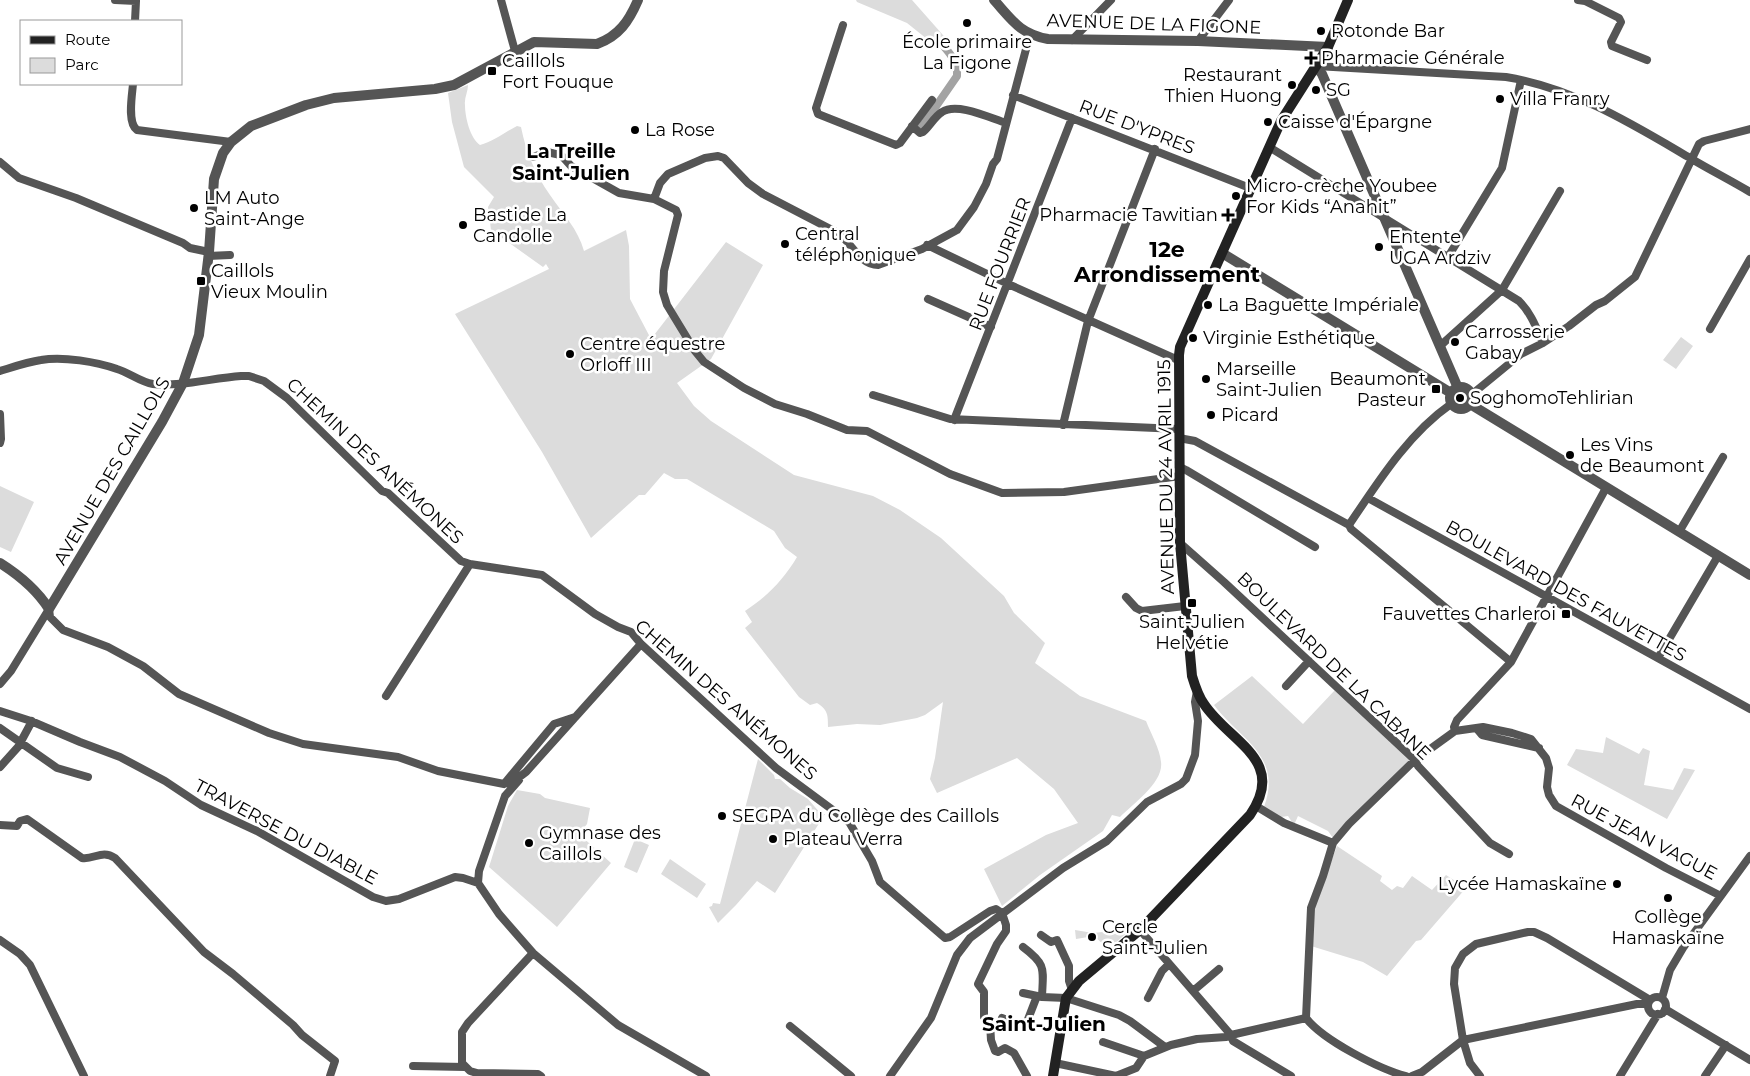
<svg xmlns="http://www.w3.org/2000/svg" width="1750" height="1076" font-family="Montserrat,sans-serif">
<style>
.green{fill:#dcdcdc}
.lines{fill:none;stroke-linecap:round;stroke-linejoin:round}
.canal{stroke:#a3a3a3;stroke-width:8}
.minor{stroke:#555;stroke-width:8}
.tertiary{stroke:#555;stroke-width:10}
.secondary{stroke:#222;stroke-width:10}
.poi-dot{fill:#000;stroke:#fff;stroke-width:2}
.labels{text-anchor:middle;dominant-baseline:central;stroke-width:5;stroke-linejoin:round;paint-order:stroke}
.street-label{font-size:18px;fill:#000;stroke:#fff}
.poi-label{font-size:18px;fill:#000;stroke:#fff;text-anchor:start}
.neighbourhood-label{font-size:19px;font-weight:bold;fill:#000;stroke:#fff}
.quarter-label{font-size:20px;font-weight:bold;fill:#000;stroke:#fff}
.district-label{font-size:22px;font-weight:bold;fill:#000;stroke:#fff}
</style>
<rect width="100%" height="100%" fill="#fff"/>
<path class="green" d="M856 0H912L950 43H932L907 23 857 2Z
M468 85C468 92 464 98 465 105 465 117 470 138 480 145 493 142 505 132 517 126L521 127C526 152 535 174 550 195 563 214 578 229 584 251L626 230 629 246 630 299 651 339 726 242 763 265 711 359 677 383 694 406 711 421 794 475 873 496 900 510 941 538 1004 596 1014 613 1045 643 1035 663 1080 696 1146 721C1151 734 1160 749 1161 762 1164 782 1133 804 1120 817L1112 815 1103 831 1040 875 1002 906 984 869 1046 835 1078 823 1054 789 1017 758 937 793 930 779 935 758 943 702 925 715 917 718 880 725 857 724 828 727C828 715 828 710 817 703L810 705 799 697 745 628 752 622 745 611C767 597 784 579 797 557L785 548 774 531 687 479H675L664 473 645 495H639L591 538 542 452 455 314 549 269 546 264 543 267 491 230 488 207 494 197 464 167 452 122 448 93Z
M1681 337 1693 346 1676 369 1663 360Z
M0 486 34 502 11 552 0 547Z
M1252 676 1303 724 1335 690 1411 760 1333 838 1328 831 1298 816 1294 825 1288 816 1281 817 1264 807C1283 755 1240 740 1214 705Z
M1606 737 1639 754 1643 748 1650 751 1644 785 1673 790 1684 768 1695 770 1667 819 1567 765 1576 749 1603 753Z
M758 759 774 775 775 779H780L790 788 808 799 821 814H825L775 893 757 881 736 905 718 923 709 907 712 906 713 903 720 904Z
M517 790 540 794 545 798 590 808 587 824 579 834 611 863 557 927 489 867 508 806Z
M635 839 649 845 637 873 624 867Z
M1337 846 1382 876 1380 881 1392 890 1397 886 1403 888 1412 876 1432 890 1446 875 1466 888 1421 940 1416 941 1387 976 1363 962 1311 946 1314 906Z
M670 859 706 884 697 898 661 874Z
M1131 929 1112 946 1104 945 1094 936 1076 939 1075 930 1093 933Z"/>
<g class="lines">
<path class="canal" d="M921 128 957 76C958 61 950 54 941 43"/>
<path class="minor" d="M115 0 136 1 135 21
M501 0 515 51
M1578 0 1585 1 1619 18 1621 22 1611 42 1612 46 1647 60
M843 25 816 108 818 114 896 145 900 143 932 100
M1072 40 1111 0
M1198 41 1229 0
M1316 66 1506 77C1574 88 1632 124 1690 158 1710 170 1730 180 1750 192
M133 84C132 96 127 123 137 130L231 142
M1013 95 1250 188
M912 126 920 133 923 132C930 126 934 117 942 112 957 102 990 118 1006 123
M1269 147 1519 301C1531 313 1536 327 1543 343
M533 157 547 152 556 154 562 156 571 166 619 193 654 199 676 210 678 215 664 271 663 292 667 305 695 351 704 362 744 388 775 404 807 414 847 430 867 431 950 474 1002 493 1064 492 1180 476
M0 162 19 178 76 198 183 243 190 248 209 252
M654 199 660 183 668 174 705 158 718 156 724 158 748 183 763 194 840 234C852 245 861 265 878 265L922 249 957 230 974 207 986 184 993 164 997 159 1030 34
M927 245 1008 284 1178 360
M208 256 230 255
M1448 257 1502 168 1521 80
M928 299 991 327
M1710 329 1750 259
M1440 346 1502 290 1560 191
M0 371C13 367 27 362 41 360 63 356 97 362 117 369 130 373 140 382 153 384 181 387 212 378 241 376H249L264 381 287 398 382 491 388 493 461 561 470 564 542 575 595 614 618 627 631 632 641 644 776 768 849 822 872 861 880 882 945 938 950 937 990 911 996 909 1002 913
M873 395 950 419 1179 429
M1471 395 1521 354 1543 343 1569 326 1596 305 1605 301 1635 277 1699 144 1704 141 1750 129
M0 414 1 439 0 443
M954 420 1072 118
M1063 425 1088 321 1155 149
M1179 438 1195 441 1349 525 1351 529 1511 662 1457 720 1454 727 1455 731
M1180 467 1186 470 1315 547
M1368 498 1750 709
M1349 525C1378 482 1408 434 1451 404
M1679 532 1723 457
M1180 543 1224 582 1415 760 1418 766 1490 843 1509 854
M1126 597 1136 608 1142 611 1185 606
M49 609 50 617 63 630 108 647 143 666 179 694 269 733 303 744 398 757 438 771 504 784 514 781 526 772 641 644
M1658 658 1718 556
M1511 662 1606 488
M0 684 11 671 49 609
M1286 686 1309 661
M386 696 470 564
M0 711 31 721 80 742 120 757 165 781 201 805 257 831 373 897 386 901 399 899 455 877 463 878 478 883 499 914 533 953 618 1025 706 1076
M0 728 57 768 88 777
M1477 729 1482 735 1539 748
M0 767 18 747 32 721
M504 784 554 724 575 717
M1256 806 1284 823 1333 843
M0 825 17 826 20 821 27 819 82 858C94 860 102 849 115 858L204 952 233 974 293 1025 302 1035 335 1061 330 1076
M478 883 479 871 505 796 519 780
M1002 913 1006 925V931L997 944 978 984 984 992V1017L990 1024 991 1040 995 1051 998 1052 1005 1048 1014 1053 1027 1076
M1140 930 1231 1035 1233 1041 1291 1076
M1041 935 1051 942 1057 940 1069 966V981L1072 990
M0 940 20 954 30 965 84 1076
M1023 947C1047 965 1043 969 1042 997
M533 953 468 1023 462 1032V1063L470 1071 477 1073 538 1074 541 1076
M1193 991 1219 969
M1023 993 1042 997 1066 998 1119 1015 1130 1021 1165 1047
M1648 1006a9 9 0 1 1 18 0a9 9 0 1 1-18 0Z
M1148 998 1162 971 1169 964
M1662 998 1670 970 1683 948 1750 856
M1665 1009 1750 1060
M1002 1018 1025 1027 1037 996
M1306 1018 1311 908 1323 876 1333 843 1349 824 1415 760 1455 731 1483 727 1512 733 1531 739 1546 758 1549 768 1547 787 1549 795 1556 806 1666 868 1721 896
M1306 1018C1323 1040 1379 1069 1406 1076
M790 1026 851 1076
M1103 1042 1144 1056
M1055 1063 1116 1076 1136 1068 1144 1056 1171 1045 1197 1039 1226 1037 1231 1035 1306 1018
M413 1066 465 1067
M890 1076 931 1018 957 955 970 938 1063 868 1107 841 1147 802 1181 784 1186 779 1195 755 1198 721 1195 702 1197 691
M1412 1076 1422 1072 1463 1040 1637 1004H1648
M1480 1076 1470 1063 1463 1040 1454 984 1455 968 1463 954 1476 944 1528 932H1534L1547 938 1650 1000
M1620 1076 1658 1014
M1705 1076 1726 1045"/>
<path class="tertiary" d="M994 0C1012 20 1020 34 1048 39L1198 41 1328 47
M1316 66 1322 74 1458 388
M1222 253 1451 393
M1450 398a11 11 0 1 1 22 0a11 11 0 1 1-22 0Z
M1470 404 1750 575
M0 563C19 575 37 590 49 609L162 422 183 383 199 335 209 252 214 179 223 153 231 142 251 126 306 105 334 98 435 89 454 85 534 42 597 44C619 36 629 21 638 0"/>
<path class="secondary" d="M1053 1076 1066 998 1079 981 1140 930 1250 815C1288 760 1229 742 1204 704 1198 696 1195 686 1192 676L1180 543 1179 355 1180 347 1196 311 1281 121 1328 47 1348 0"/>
</g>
<g class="poi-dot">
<circle cx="967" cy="23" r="5"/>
<circle cx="1321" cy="31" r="5"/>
<path d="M1308.5 50.5h5v5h5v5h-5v5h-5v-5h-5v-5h5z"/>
<rect x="487" y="66" width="10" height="10" rx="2.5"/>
<circle cx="1292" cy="85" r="5"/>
<circle cx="1316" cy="90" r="5"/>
<circle cx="1500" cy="99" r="5"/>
<circle cx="1268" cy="122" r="5"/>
<circle cx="635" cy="130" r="5"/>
<circle cx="1236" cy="196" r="5"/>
<circle cx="194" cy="208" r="5"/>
<path d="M1225.5 207.5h5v5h5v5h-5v5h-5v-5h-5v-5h5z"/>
<circle cx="463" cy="225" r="5"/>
<circle cx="785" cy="244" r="5"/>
<circle cx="1379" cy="247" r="5"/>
<rect x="196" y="276" width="10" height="10" rx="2.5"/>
<circle cx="1208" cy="305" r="5"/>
<circle cx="1193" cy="338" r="5"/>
<circle cx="1455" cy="342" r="5"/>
<circle cx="570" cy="354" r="5"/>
<circle cx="1206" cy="379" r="5"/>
<rect x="1431" y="384" width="10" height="10" rx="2.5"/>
<circle cx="1460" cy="398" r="5"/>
<circle cx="1211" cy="415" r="5"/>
<circle cx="1570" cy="455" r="5"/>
<rect x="1187" y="598" width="10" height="10" rx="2.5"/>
<rect x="1561" y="609" width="10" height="10" rx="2.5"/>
<circle cx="722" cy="816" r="5"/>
<circle cx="773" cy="839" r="5"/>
<circle cx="529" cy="843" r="5"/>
<circle cx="1617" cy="884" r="5"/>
<circle cx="1668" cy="898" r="5"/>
<circle cx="1092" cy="937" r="5"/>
</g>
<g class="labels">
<g class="street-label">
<text transform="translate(1154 24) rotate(2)">AVENUE DE LA FIGONE</text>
<text transform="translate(1137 127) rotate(21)">RUE D'YPRES</text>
<text transform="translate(1000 264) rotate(-69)">RUE FOURRIER</text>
<text transform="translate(375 461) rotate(43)">CHEMIN DES ANÉMONES</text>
<text transform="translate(112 471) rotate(-60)">AVENUE DES CAILLOLS</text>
<text transform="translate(1166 477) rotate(-91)">AVENUE DU 24 AVRIL 1915</text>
<text transform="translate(1566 591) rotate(29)">BOULEVARD DES FAUVETTES</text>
<text transform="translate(1334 666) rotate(44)">BOULEVARD DE LA CABANE</text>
<text transform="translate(726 700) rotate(41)">CHEMIN DES ANÉMONES</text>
<text transform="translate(286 832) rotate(28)">TRAVERSE DU DIABLE</text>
<text transform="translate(1644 837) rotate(28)">RUE JEAN VAGUE</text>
</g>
<g class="poi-label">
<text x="1331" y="31">Rotonde Bar</text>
<text x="967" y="42" text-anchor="middle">École primaire<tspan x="967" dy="21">La Figone</tspan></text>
<text x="1321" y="58">Pharmacie Générale</text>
<text x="502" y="61">Caillols<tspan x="502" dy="21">Fort Fouque</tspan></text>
<text x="1282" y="75" text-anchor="end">Restaurant<tspan x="1282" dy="21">Thien Huong</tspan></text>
<text x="1326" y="90">SG</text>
<text x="1510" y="99">Villa Franry</text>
<text x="1278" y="122">Caisse d'Épargne</text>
<text x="645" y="130">La Rose</text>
<text x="1246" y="186">Micro-crèche Youbee<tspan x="1246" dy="21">For Kids “Anahit”</tspan></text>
<text x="204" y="198">LM Auto<tspan x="204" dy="21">Saint-Ange</tspan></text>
<text x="473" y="215">Bastide La<tspan x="473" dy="21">Candolle</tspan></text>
<text x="1218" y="215" text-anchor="end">Pharmacie Tawitian</text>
<text x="795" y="234">Central<tspan x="795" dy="21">téléphonique</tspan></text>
<text x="1389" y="237">Entente<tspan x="1389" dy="21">UGA Ardziv</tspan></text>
<text x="211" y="271">Caillols<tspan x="211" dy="21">Vieux Moulin</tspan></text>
<text x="1218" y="305">La Baguette Impériale</text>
<text x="1465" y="332">Carrosserie<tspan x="1465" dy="21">Gabay</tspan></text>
<text x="1203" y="338">Virginie Esthétique</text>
<text x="580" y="344">Centre équestre<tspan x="580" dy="21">Orloff III</tspan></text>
<text x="1216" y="369">Marseille<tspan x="1216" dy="21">Saint-Julien</tspan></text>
<text x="1426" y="379" text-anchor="end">Beaumont<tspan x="1426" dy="21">Pasteur</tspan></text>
<text x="1470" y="398">SoghomoTehlirian</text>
<text x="1221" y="415">Picard</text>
<text x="1580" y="445">Les Vins<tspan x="1580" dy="21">de Beaumont</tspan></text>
<text x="1556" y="614" text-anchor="end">Fauvettes Charleroi</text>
<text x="1192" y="622" text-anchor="middle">Saint-Julien<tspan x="1192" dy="21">Helvétie</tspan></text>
<text x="732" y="816">SEGPA du Collège des Caillols</text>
<text x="539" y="833">Gymnase des<tspan x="539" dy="21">Caillols</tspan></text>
<text x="783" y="839">Plateau Verra</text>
<text x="1607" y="884" text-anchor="end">Lycée Hamaskaïne</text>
<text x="1668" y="917" text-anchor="middle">Collège<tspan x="1668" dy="21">Hamaskaïne</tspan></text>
<text x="1102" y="927">Cercle<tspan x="1102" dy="21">Saint-Julien</tspan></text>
</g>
<g class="neighbourhood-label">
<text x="571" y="151">La Treille<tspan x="571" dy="22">Saint-Julien</tspan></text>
</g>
<g class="quarter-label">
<text x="1044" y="1024">Saint-Julien</text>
</g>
<g class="district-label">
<text x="1167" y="249">12e<tspan x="1167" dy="25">Arrondissement</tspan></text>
</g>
</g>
<rect x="20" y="20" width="162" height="65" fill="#ffffff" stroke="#999999"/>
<rect x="30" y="36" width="25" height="8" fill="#222222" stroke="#999999"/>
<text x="65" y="45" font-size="15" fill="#000000">Route</text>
<rect x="30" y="58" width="25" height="15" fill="#dcdcdc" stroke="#999999"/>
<text x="65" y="70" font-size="15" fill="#000000">Parc</text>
</svg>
